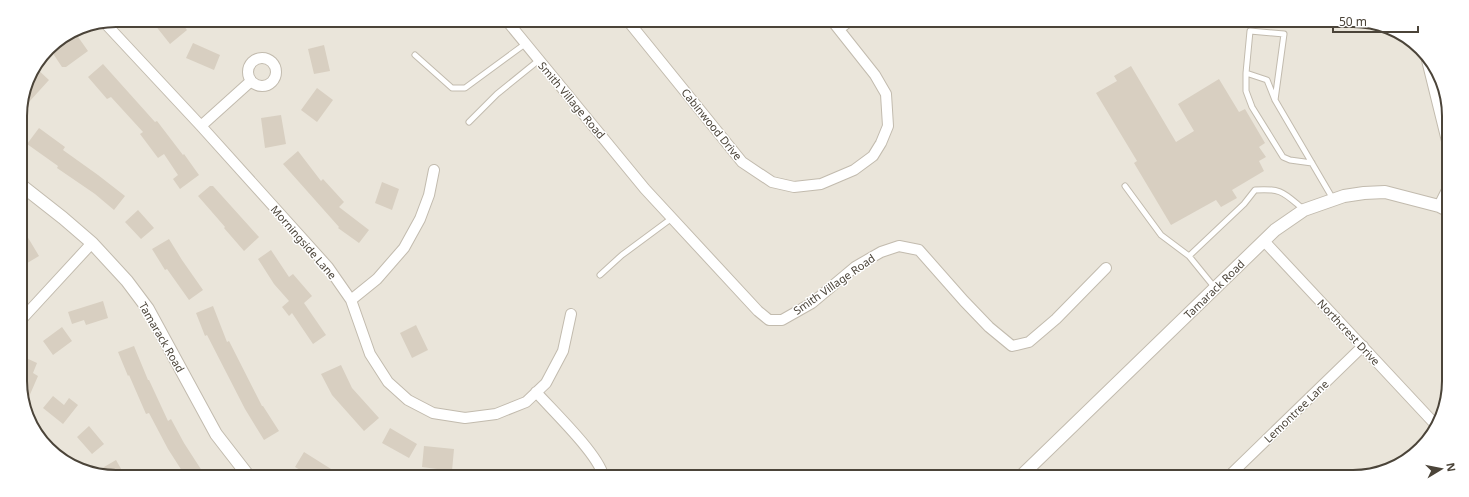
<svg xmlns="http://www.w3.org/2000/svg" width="1469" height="497" font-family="'Noto Sans',sans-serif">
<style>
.residential{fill:#eae5da}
.building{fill:#d8cfc1}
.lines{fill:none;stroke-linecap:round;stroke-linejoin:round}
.service-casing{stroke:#c2bbae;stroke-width:7}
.minor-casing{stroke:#c2bbae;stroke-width:12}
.tertiary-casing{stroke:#c2bbae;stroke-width:14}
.service{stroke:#fff;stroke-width:5}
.minor{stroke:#fff;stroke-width:10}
.tertiary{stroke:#fff;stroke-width:12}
.labels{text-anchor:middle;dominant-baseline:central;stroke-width:3;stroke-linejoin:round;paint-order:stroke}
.street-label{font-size:11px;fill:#4b4439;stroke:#fff}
.rim{fill:none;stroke:#4b4439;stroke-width:2}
</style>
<rect width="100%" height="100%" fill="#f6f3ec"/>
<path class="residential" d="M116 20 1378 23 1425 52 1447 97 1446 406 1412 457 1359 477 91 474 44 445 22 400 20 110 27 79 48 48 79 27Z"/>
<path class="building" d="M151 20H179L187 30 170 44Z
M76 34 88 51 66 67H62L52 52Z
M193 43 220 55 214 70 186 58Z
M324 45 330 71 314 74 308 49Z
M103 64 155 122 157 121 183 155 184 154 199 175 180 189 173 179 178 175 164 154 158 158 140 134 143 132 111 97 107 99 88 77Z
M1131 66 1176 142 1194 131 1178 104 1219 79 1239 112 1245 109 1265 143 1259 147 1266 157 1259 161 1264 171 1232 190 1237 198 1221 207 1216 200 1171 225 1134 163 1137 161 1096 93 1117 81 1114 76Z
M36 68 49 80 29 102 23 96 27 79Z
M317 88 333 100 317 122 301 110Z
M281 115 286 144 265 148 261 118Z
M39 128 65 147 63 150 98 175 125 196 114 210 95 194 57 168 58 166 27 144Z
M298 151 321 181 323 179 344 202 339 207 369 230 359 243 338 228 339 227 283 164Z
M382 182 399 189 392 210 375 203Z
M210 186H213L259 237 244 251 224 228 225 227 198 196Z
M138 210 154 228 141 239 125 222Z
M27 236 39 256 24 265 21 260V239Z
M169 239 182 260 203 290 189 300 167 269 165 270 152 249Z
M271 250 289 277 293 274 312 296 304 303 326 335 313 344 292 313 289 316 282 307 289 301 274 284 258 259Z
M103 301 108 318 86 325 84 320 72 324 68 312Z
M213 306 227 342 229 341 262 406H263L279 431 264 440 245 409 207 335 205 336 196 313Z
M416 325 428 350 412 358 400 333Z
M62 327 72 341 53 355 43 341Z
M134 346 148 380H149L168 421 171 419 184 443 204 474H184L168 449 149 413 146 414 129 375 128 376 118 352Z
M24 357 37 363 33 373 38 376 25 406 22 400V363Z
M341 365 352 388 379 418 364 431 332 395 321 374Z
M53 396 64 405 69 398 78 405 63 424 43 408Z
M89 426 104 444 92 454 77 437Z
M390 428 417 444 409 458 382 443Z
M424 446 454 449 452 471 422 467Z
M304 452 339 474H307L295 467Z
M116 460 124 474H92Z"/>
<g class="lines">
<defs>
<path id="service" d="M415 55 452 88H465L525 44
M1246 73V91L1252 107 1283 157 1290 160 1312 163
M1275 100 1284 34 1250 31 1246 73 1267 80 1275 100 1333 199
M469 122 497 94 539 60
M1125 186 1161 235 1189 256 1215 288
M1189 256 1244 204 1255 190C1282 188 1284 193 1303 209
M600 275 622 255 672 218"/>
<path id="minor" d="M507 21 645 189 758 311 769 320H782L812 303 855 267 881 252 899 246 919 250 964 301 989 327 1012 346 1029 342 1056 319 1106 268
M628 21 742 162 772 182 794 187 821 184 854 170 873 156 881 143 888 126 886 94 875 75 833 22
M104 22 201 126 328 267 351 300 370 354 388 382 408 400 433 413 465 418 496 414 526 402 546 383 563 351 571 314
M839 29 848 22
M1425 52 1447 141
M248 72a14 14 0 1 1 28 0a14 14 0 1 1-28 0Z
M201 126 251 81
M1439 206 1447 190
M1264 241 1434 423
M351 300 377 279 404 248 420 219 429 195 434 170
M21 320 92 243
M536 392C553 411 597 453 603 475
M1229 476 1363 346"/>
<path id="tertiary" d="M21 185 63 218 92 243 127 281 148 309 216 434 247 474
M1021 476 1275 230 1304 210 1344 196 1364 193 1385 192 1439 206 1447 210"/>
</defs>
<use href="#service" class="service-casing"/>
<use href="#minor" class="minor-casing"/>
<use href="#tertiary" class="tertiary-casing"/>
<use href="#service" class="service"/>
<use href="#minor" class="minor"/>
<use href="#tertiary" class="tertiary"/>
</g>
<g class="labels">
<g class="street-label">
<text transform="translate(572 100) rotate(50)">Smith Village Road</text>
<text transform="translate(712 124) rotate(51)">Cabinwood Drive</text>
<text transform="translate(304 242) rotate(49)">Morningside Lane</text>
<text transform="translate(834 284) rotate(-35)">Smith Village Road</text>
<text transform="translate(1214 289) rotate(-44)">Tamarack Road</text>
<text transform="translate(1349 332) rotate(47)">Northcrest Drive</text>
<text transform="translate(162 337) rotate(60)">Tamarack Road</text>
<text transform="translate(1296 411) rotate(-44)">Lemontree Lane</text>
</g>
</g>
<path d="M0 0H1469V497H0ZM116 27H1353A89 89 0 0 1 1442 116V381A89 89 0 0 1 1353 470H116A89 89 0 0 1 27 381V116A89 89 0 0 1 116 27Z" fill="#fff" fill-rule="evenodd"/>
<path class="rim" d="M116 27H1353A89 89 0 0 1 1442 116V381A89 89 0 0 1 1353 470H116A89 89 0 0 1 27 381V116A89 89 0 0 1 116 27Z"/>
<g transform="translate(1441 469) rotate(80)" stroke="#ffffff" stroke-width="3" paint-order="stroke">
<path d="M0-3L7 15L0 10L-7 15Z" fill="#4b4439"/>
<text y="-6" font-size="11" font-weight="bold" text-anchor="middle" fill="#4b4439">N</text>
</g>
<path d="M1333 26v6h85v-6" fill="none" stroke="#4b4439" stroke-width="2"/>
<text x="1339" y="26" font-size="12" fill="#4b4439" stroke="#ffffff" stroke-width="3" paint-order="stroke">50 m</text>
</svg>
